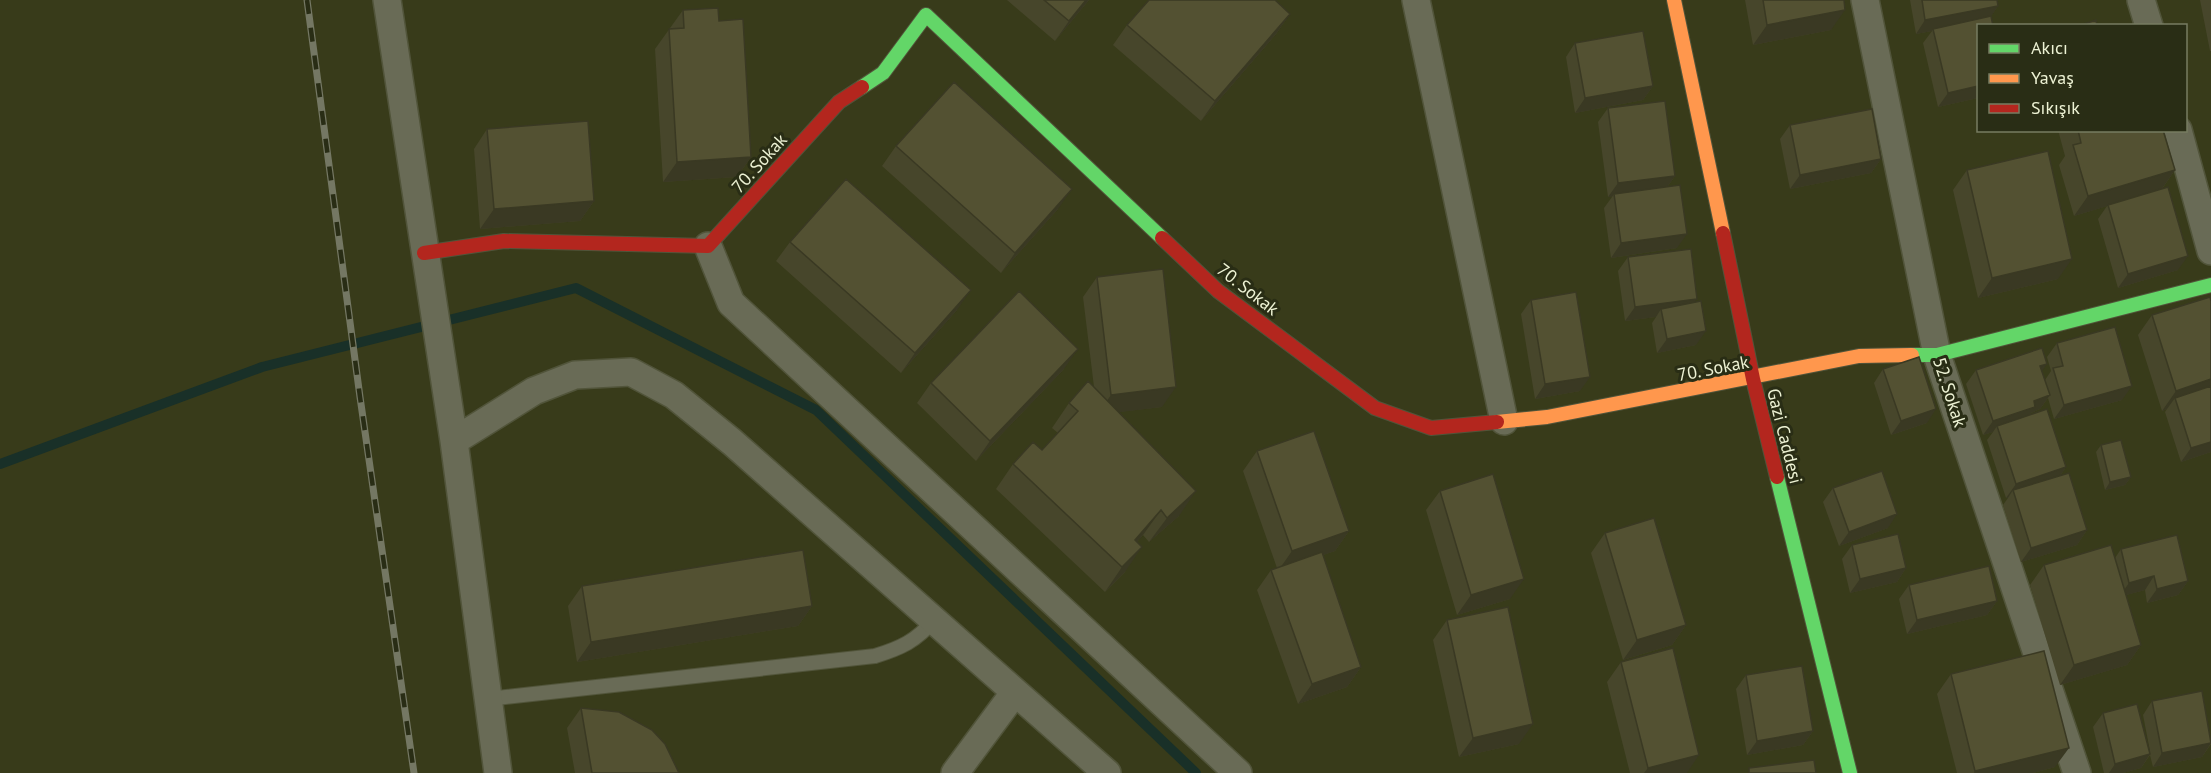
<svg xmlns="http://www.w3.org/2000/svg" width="2211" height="773" font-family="'PT Sans',sans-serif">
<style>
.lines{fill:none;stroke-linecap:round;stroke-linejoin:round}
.stream{stroke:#193028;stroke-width:10}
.lane-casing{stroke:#51543a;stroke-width:16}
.street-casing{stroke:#51543a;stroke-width:30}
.fast-casing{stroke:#51543a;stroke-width:16}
.slow-casing{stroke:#51543a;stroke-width:16}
.jam-casing{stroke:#51543a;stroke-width:16}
.lane{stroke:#696b56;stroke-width:14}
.street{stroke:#696b56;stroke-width:27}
.fast{stroke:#63d668;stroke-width:14}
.slow{stroke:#ff974d;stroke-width:14}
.jam{stroke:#b3261e;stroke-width:14}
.rail-casing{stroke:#747763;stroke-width:7}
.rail{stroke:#292d15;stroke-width:4.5;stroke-dasharray:14;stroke-linecap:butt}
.wall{fill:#47462b}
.shaded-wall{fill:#3a3923}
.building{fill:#535132;stroke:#3a3923;stroke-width:1.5}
.labels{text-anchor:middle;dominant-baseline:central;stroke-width:6;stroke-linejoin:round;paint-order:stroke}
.street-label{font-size:18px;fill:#edf2d4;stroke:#292d15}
</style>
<rect width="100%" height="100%" fill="#383b1a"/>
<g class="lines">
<path class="stream" d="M0 464 262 367 576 288 816 410 1196 773"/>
<defs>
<path id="lane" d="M488 699 875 656C901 648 916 641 934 620"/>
<path id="street" d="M387 0 454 441 498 773
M1416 0 1504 421
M1865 0 1937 355 2077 773
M2141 0 2149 26
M2178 130 2211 251
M708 246 731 303 1238 773
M454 441 534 391 575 375 631 372 674 395 732 442 1107 773
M955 773 1015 692"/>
<path id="fast" d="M862 87 883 73 926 15 1162 238
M1912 355H1937L2211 285
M1777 477 1850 773"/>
<path id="slow" d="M1674 0 1723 233
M1497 422 1547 417 1859 356 1912 355"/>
<path id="jam" d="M1723 233 1753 379 1777 477
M1162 238 1218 291 1375 408 1431 428 1497 422
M424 253 504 241 708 246 839 102 862 87"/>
</defs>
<use href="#lane" class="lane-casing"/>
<use href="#street" class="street-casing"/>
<use href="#fast" class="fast-casing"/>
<use href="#slow" class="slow-casing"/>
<use href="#jam" class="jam-casing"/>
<use href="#lane" class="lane"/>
<use href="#street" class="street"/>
<use href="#fast" class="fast"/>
<use href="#slow" class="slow"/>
<use href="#jam" class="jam"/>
<defs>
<path id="rail" d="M307 0 360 397 414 773"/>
</defs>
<use href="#rail" class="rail-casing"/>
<use href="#rail" class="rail"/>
</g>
<path class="wall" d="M1007 0H1089L1055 41Z
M1745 0H1844L1831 30 1753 45Z
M1910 0H1997L1998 6 1991 16 1978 98 1938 107 1923 43 1932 31 1916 34Z
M2200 0H2211V51H2210Z
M683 10 751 157 737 177 663 182 655 49Z
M1290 14 1276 34 1201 121 1113 45 1127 25Z
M1575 43 1653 86 1643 100 1575 113 1566 57Z
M1608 108 1675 176 1668 186 1677 248 1611 258 1604 208 1612 197H1608L1598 122Z
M1790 125 1881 159 1871 173 1790 189 1780 139Z
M487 129 594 201 580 221 480 229 474 149Z
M2058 130H2163L2175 170 2162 189 2178 270 2118 288 2098 219 2107 206 2074 216 2059 165 2065 156Z
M896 146 1058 209 1001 273 882 166Z
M1967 170 2058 279 1978 298 1953 190Z
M790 242 957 310 901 373 776 261Z
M1628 257 1695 302 1696 345 1657 353 1652 323 1656 317 1625 321 1618 271Z
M1097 277 1162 407 1118 412 1179 516 1149 542 1143 535 1137 542 1125 572 1105 592 996 489 1013 464 1042 450 1058 433 1052 428 1069 403 1094 387 1083 297Z
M1531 300 1580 391 1535 399 1521 314Z
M2211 301V452L2181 462 2165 412 2167 409 2162 411 2138 335 2152 315Z
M2057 343 2122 400 2054 419 2048 398 2040 409 2031 413 2029 415 2066 467 2060 476 2087 530 2077 545 2021 562 2003 505 2008 498H2006L1987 440 1993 432 1983 435 1966 384 1976 370 2042 371 2045 380 2051 371 2047 357Z
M1064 369 976 461 917 403 931 383Z
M1883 369 1927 423 1891 435 1874 383Z
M2101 445 2131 477 2125 485 2105 490 2096 452Z
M1257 451 1349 531 1335 551 1323 555 1361 667 1347 687 1298 704 1257 590 1271 570 1277 568 1243 471Z
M1833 488 1888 528 1839 546 1823 502Z
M1440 491 1510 599 1457 615 1426 510Z
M1605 533 1686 625 1672 645 1623 660 1591 553Z
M1852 545 1906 568 1897 582 1850 593 1842 559Z
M2121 549 2188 581 2178 595 2147 603 2145 590 2126 595 2141 645 2127 665 2060 685 2030 585 2044 565 2115 558Z
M1909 585 1997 601 1987 615 1907 634 1899 599Z
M582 586 812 606 798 626 577 662 568 606Z
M1447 620 1519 744 1459 757 1433 640Z
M1621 662 1687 773H1630L1607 682Z
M1951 674 2055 767 2033 773H1957L1937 694Z
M1746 675 1813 731 1803 745 1747 755 1736 689Z
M2152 701 2211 740V744L2202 757 2153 767 2150 755 2141 768 2123 773H2104L2093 727 2103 713 2150 751 2143 715Z
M581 708 679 773H575L567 728Z"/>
<path class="shaded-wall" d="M1086 0H1089L1055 41 1069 21Z
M1998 6 1988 21 1933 29 1932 31 1916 34 1925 20Z
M1845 10 1831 30 1753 45 1767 25Z
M1290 14 1276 34 1201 121 1215 101Z
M1653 86 1643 100 1575 113 1585 98Z
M1978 86V98L1938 107 1948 93Z
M751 157 737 177 663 182 677 162Z
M1881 159 1871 173 1790 189 1800 175Z
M2175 170 2161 190 2074 216 2088 196Z
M1675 176 1665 190 1614 194 1612 197H1608L1618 183Z
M1072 189 1058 209 1001 273 1015 253Z
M594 201 580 221 480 229 494 209Z
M1687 234 1677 248 1611 258 1621 243Z
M2188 256 2178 270 2118 288 2128 274Z
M2072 259 2058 279 1978 298 1992 278Z
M971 290 957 310 901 373 915 353Z
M1697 299 1687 313 1661 309 1656 317 1625 321 1635 307Z
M1706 331 1696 345 1657 353 1667 339Z
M1078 349 1064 369 976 461 990 441Z
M2047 364 2037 378 2040 366Z
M1590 377 1580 391 1535 399 1545 384Z
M2211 379V395L2175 398 2167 409 2162 411 2176 391Z
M2132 386 2122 400 2054 419 2064 405Z
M1176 387 1162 407 1097 415 1111 395Z
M2050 395 2040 409 2031 413 2025 421 1997 426 1993 432 1983 435 1993 421 2034 401Z
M1936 409 1927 423 1891 435 1901 421Z
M2211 442V452L2181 462 2191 448Z
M2066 467 2056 482 2013 490 2008 498H2006L2016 484Z
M2131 477 2125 485 2105 490 2110 482Z
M1196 491 1179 516 1149 542 1167 518Z
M1161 510 1143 535 1118 565 1135 540Z
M1897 514 1888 528 1839 546 1849 532Z
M2087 530 2077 545 2021 562 2031 548Z
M1349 531 1335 551 1278 571 1292 551Z
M1142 547 1125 572 1105 592 1122 567Z
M1906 568 1897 582 1850 593 1860 579Z
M2154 576 2145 590 2119 597 2129 583Z
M1524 579 1510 599 1457 615 1471 595Z
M2188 581 2178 595 2147 603 2157 589Z
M1997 601 1987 615 1907 634 1917 620Z
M812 606 798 626 577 662 591 642Z
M1686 625 1672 645 1623 660 1637 640Z
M2141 645 2127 665 2060 685 2074 665Z
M1361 667 1347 687 1298 704 1312 684Z
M1533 724 1519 744 1459 757 1473 738Z
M1813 731 1803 745 1747 755 1757 741Z
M2211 743 2202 757 2153 767 2162 753Z
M2069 748 2055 767 2033 773H1974L1975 771Z
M2150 754 2141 768 2123 773H2109L2115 764Z
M1699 755 1687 773H1644L1648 768Z"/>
<path class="building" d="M1044 0H1086L1069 21Z
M1149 0H1275L1290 14 1215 101 1127 25Z
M1763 0H1844L1845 10 1767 25Z
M1922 0H1997L1998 6 1925 20Z
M718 8 719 21 743 19 751 157 677 162 669 29 684 28 683 10Z
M1991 16 1993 26H1978V86L1948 93 1933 29Z
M2096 20 2097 26H2078Z
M1643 31 1653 86 1585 98 1575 43Z
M954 82 1072 189 1015 253 896 146Z
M1665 101 1675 176 1618 183 1608 108Z
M1872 109 1881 159 1800 175 1790 125Z
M588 121 594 201 494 209 487 129Z
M2078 130H2163L2175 170 2088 196 2073 145 2081 143Z
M2048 151 2072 259 1992 278 1967 170Z
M846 179 971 290 915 353 790 242Z
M1680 185 1687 234 1621 243 1614 194Z
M2168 187 2188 256 2128 274 2108 205Z
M1691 249 1697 299 1635 307 1628 257Z
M1163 269 1176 387 1111 395 1097 277Z
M1019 291 1078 349 990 441 931 383Z
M1576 292 1590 377 1545 384 1531 300Z
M2210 297 2211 301V379L2176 391 2152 315Z
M1701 301 1706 331 1667 339 1661 309Z
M2115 327 2132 386 2064 405 2053 368 2063 366 2057 343Z
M2042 348 2047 364 2040 366 2050 395 2034 401 2035 407 1993 421 1976 370Z
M1919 357 1936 409 1901 421 1883 369Z
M1088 381 1196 491 1167 518 1161 510 1135 540 1142 547 1122 567 1013 464 1033 442 1042 450 1078 411 1069 403Z
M2211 386V442L2191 448 2175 398Z
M2047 409 2066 467 2016 484 1997 426Z
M1314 431 1349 531 1292 551 1257 451Z
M2121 440 2131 477 2110 482 2101 445Z
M1882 471 1897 514 1849 532 1833 488Z
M2069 473 2087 530 2031 548 2013 490Z
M1493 474 1524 579 1471 595 1440 491Z
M1654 518 1686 625 1637 640 1605 533Z
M1898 534 1906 568 1860 579 1852 545Z
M2177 535 2188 581 2157 589 2154 576 2129 583 2121 549Z
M2111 545 2141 645 2074 665 2044 565Z
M803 550 812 606 591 642 582 586Z
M1322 552 1361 667 1312 684 1271 570Z
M1989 566 1997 601 1917 620 1909 585Z
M1508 607 1533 724 1473 738 1447 620Z
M1673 648 1699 755 1648 768 1621 662Z
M2044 651 2069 748 1975 771 1951 674Z
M1802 666 1813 731 1757 741 1746 675Z
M2202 691 2211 743 2162 753 2152 701Z
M2137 704 2150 754 2115 764 2103 713Z
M581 708 619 712 652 730 665 744 679 773H592Z
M1814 760 1816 773H1749V768Z"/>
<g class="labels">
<g class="street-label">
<text transform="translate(759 163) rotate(-48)">70. Sokak</text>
<text transform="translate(1248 289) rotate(38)">70. Sokak</text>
<text transform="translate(1713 368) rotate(-11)">70. Sokak</text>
<text transform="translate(1950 392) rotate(72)">52. Sokak</text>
<text transform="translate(1785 436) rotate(76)">Gazi Caddesi</text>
</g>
</g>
<rect x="1977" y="24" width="210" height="108" fill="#292d15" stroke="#777c61" stroke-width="1.5"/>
<rect x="1989" y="44" width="30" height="9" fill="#63d668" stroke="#777c61" stroke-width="1.5"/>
<text x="2031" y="54" font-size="18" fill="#edf2d4">Akıcı</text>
<rect x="1989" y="74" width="30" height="9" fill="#ff974d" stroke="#777c61" stroke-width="1.5"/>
<text x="2031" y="84" font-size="18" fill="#edf2d4">Yavaş</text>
<rect x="1989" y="104" width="30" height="9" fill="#b3261e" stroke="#777c61" stroke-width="1.5"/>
<text x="2031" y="114" font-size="18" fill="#edf2d4">Sıkışık</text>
</svg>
